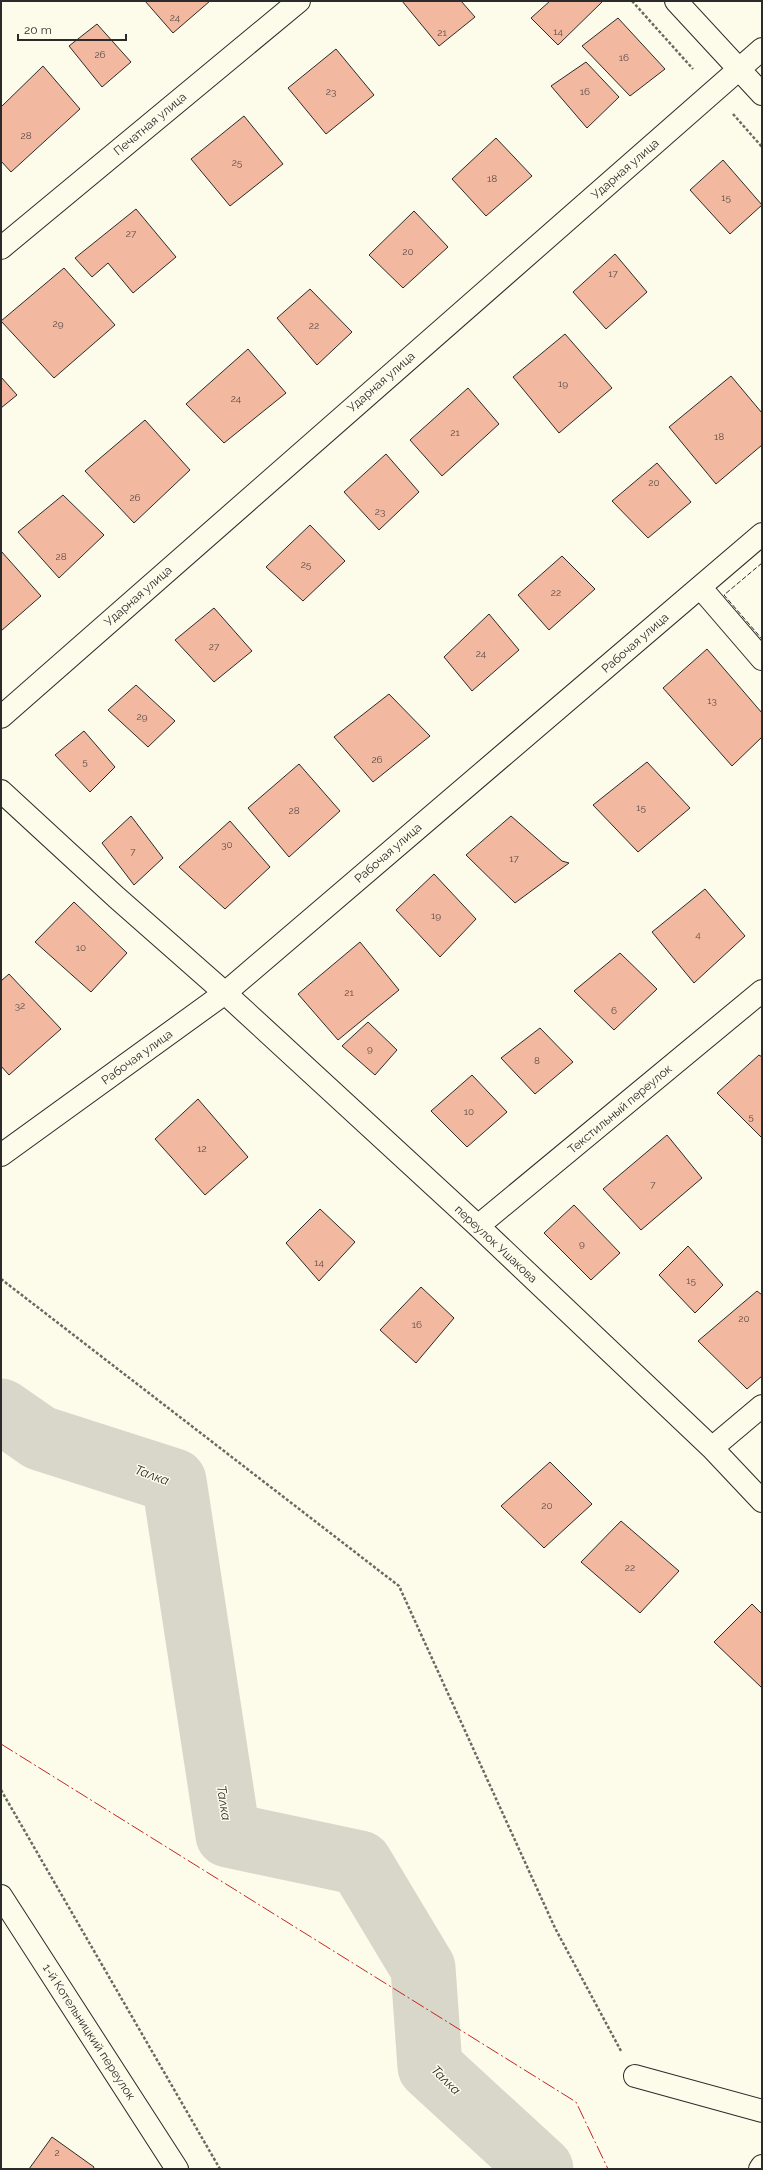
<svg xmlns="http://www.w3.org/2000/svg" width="763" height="2170" font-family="Raleway,sans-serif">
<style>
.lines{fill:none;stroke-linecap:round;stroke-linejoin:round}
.river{stroke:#d8d7c9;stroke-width:65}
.building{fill:#f2b8a0;stroke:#2b2b2b}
.minor-casing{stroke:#2b2b2b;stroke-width:24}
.major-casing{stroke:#2b2b2b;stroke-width:24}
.path{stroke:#6a6964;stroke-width:2.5;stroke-dasharray:3 2;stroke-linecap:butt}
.minor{stroke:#fdfbea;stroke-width:22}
.major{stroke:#fdfbea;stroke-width:22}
.fence{stroke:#2b2b2b;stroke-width:1;stroke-dasharray:5 2;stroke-linecap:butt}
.power{stroke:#c62828;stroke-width:1;stroke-dasharray:14 3 2 3;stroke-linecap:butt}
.labels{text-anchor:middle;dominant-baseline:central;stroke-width:3;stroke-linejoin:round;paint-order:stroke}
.number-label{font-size:10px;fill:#5d4e48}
.street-label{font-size:12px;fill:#2b2b2b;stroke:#fdfbea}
.water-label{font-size:13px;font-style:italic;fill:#2b2b2b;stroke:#fdfbea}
</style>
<rect width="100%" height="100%" fill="#fdfbea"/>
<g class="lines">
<path class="river" d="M1 1411 40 1438 174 1481 228 1835 360 1863 423 1968 430 2067 541 2169"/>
</g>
<path class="building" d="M145 1H210L173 33Z
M402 1H461L475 17 439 46Z
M550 1H603L558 45 531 18Z
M618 18 665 69 630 96 582 46Z
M97 24 131 62 102 87 69 46Z
M336 49 374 95 326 134 288 88Z
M586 62 619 97 587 128 551 86Z
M43 66 80 109 11 172 1 161V107Z
M244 116 283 164 230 206 191 159Z
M496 138 532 176 486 216 452 179Z
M723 160 762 205 730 234 690 190Z
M136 209 176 257 133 293 108 263 92 277 75 258Z
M414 211 448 247 403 288 369 255Z
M615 254 647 292 606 329 573 292Z
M64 268 115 325 54 378 1 321Z
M310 289 352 332 317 365 277 318Z
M565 334 612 388 559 433 513 377Z
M248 349 286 393 224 443 186 404Z
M731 376 762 413V445L716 484 669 427Z
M1 377 17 395 1 408Z
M468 388 499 424 442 476 410 440Z
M145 420 190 470 134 523 85 471Z
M386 454 419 492 379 530 344 492Z
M657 463 691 502 648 538 612 501Z
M63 495 104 535 59 578 18 532Z
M310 525 345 561 303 601 266 567Z
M1 551 41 596 1 631Z
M562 556 595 589 549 630 518 595Z
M214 608 252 651 214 682 175 640Z
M489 614 519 650 472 691 444 657Z
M707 649 762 713V737L732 766 663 688Z
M136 685 175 721 148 747 108 710Z
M389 694 430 736 373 782 334 737Z
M84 731 115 767 90 792 55 755Z
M647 762 690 808 638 852 593 805Z
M299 764 340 811 289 857 248 808Z
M131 816 163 858 134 885 102 843Z
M511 816 562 861 569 863 515 903 466 855Z
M230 821 270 867 225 909 179 867Z
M434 874 476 919 440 957 396 910Z
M705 889 745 936 694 983 652 932Z
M74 902 127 953 91 992 35 942Z
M360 942 399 990 338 1040 298 994Z
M620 953 657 989 614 1030 574 991Z
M9 974 61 1029 9 1075 1 1066V981Z
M368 1022 397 1050 375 1075 342 1046Z
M540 1028 573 1062 535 1094 501 1058Z
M759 1055 762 1057V1138L717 1093Z
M472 1075 507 1112 467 1147 431 1111Z
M198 1099 248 1157 205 1195 155 1139Z
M667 1135 702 1178 641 1230 603 1189Z
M574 1205 620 1253 591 1280 544 1233Z
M320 1209 355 1242 319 1281 286 1243Z
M688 1246 723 1285 695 1313 659 1275Z
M421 1287 454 1318 416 1363 380 1330Z
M757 1291 762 1295V1376L747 1389 698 1341Z
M550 1462 592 1504 544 1548 501 1506Z
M621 1521 679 1571 640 1613 581 1562Z
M752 1604 762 1614V1688L714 1642Z
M52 2137 94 2167 93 2169H29Z"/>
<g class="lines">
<defs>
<path id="minor" d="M676 1 762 94
M1 248 299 1
M700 587 762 659
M1 717 762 49
M1 791 116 897 225 993 478 1226 712 1448 762 1501
M1 1155 225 993 762 534
M478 1226 762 991
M712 1448 762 1406
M1 1896 177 2169
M635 2076 762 2111"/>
<path id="major" d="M760 2169 762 2166"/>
</defs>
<use href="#minor" class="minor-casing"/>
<use href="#major" class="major-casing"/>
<path class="path" d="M632 1 693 69
M733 114 762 147
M1 1279 399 1586 555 1928 621 2051
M1 1790 220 2169"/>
<use href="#minor" class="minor"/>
<use href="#major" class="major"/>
<path class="fence" d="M762 563 724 595 762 639"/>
<path class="power" d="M1 1744 576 2102 608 2169"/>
</g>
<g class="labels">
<g class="number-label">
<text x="175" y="17">24</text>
<text x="558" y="31">14</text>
<text x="442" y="32">21</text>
<text x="100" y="54">26</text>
<text x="624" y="57">16</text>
<text x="331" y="91">23</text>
<text x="585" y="91">16</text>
<text x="26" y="135">28</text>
<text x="237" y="162">25</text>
<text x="492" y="178">18</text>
<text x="726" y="197">15</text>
<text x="131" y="233">27</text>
<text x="408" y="251">20</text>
<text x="613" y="273">17</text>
<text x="58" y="323">29</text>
<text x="314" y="325">22</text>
<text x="563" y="383">19</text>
<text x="236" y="398">24</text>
<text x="455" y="432">21</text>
<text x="719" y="436">18</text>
<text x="654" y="482">20</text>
<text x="135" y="497">26</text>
<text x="380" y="511">23</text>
<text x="61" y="556">28</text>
<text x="306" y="564">25</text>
<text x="556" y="592">22</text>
<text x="214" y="646">27</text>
<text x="481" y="653">24</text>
<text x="712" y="700">13</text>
<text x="142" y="716">29</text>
<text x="377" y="759">26</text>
<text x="85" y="761">5</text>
<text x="641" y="807">15</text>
<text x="294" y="810">28</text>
<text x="227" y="844">30</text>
<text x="133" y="851">7</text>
<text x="514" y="858">17</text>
<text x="436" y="915">19</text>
<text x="698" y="934">4</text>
<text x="81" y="947">10</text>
<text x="349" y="992">21</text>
<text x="20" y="1005">32</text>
<text x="614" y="1010">6</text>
<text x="370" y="1048">9</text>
<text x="537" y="1060">8</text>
<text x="469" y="1111">10</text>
<text x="751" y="1116">5</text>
<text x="202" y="1148">12</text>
<text x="653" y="1184">7</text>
<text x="582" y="1243">9</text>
<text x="319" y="1262">14</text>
<text x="691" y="1280">15</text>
<text x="744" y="1318">20</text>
<text x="417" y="1324">16</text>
<text x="547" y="1505">20</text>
<text x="630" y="1567">22</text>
<text x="57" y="2152">2</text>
</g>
<g class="street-label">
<text transform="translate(150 124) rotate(-40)">Печатная улица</text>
<text transform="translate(625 169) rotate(-41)">Ударная улица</text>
<text transform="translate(381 382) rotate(-41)">Ударная улица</text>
<text transform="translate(138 596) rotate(-41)">Ударная улица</text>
<text transform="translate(635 643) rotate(-41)">Рабочая улица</text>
<text transform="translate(388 853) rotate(-41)">Рабочая улица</text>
<text transform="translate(137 1057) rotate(-36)">Рабочая улица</text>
<text transform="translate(620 1109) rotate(-40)">Текстильный переулок</text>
<text transform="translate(496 1244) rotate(43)">переулок Ушакова</text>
<text transform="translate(89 2032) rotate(57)">1-й Котельницкий переулок</text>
</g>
<g class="water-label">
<text transform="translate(152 1475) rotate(20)">Талка</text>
<text transform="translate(224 1803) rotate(81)">Талка</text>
<text transform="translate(446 2080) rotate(45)">Талка</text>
</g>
</g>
<rect width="763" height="2170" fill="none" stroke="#2b2b2b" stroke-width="4"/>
<path d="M18 34v6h108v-6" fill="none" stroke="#2b2b2b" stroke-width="2"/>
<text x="24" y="34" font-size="12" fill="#2b2b2b" stroke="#fdfbea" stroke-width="3" paint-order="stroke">20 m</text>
</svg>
